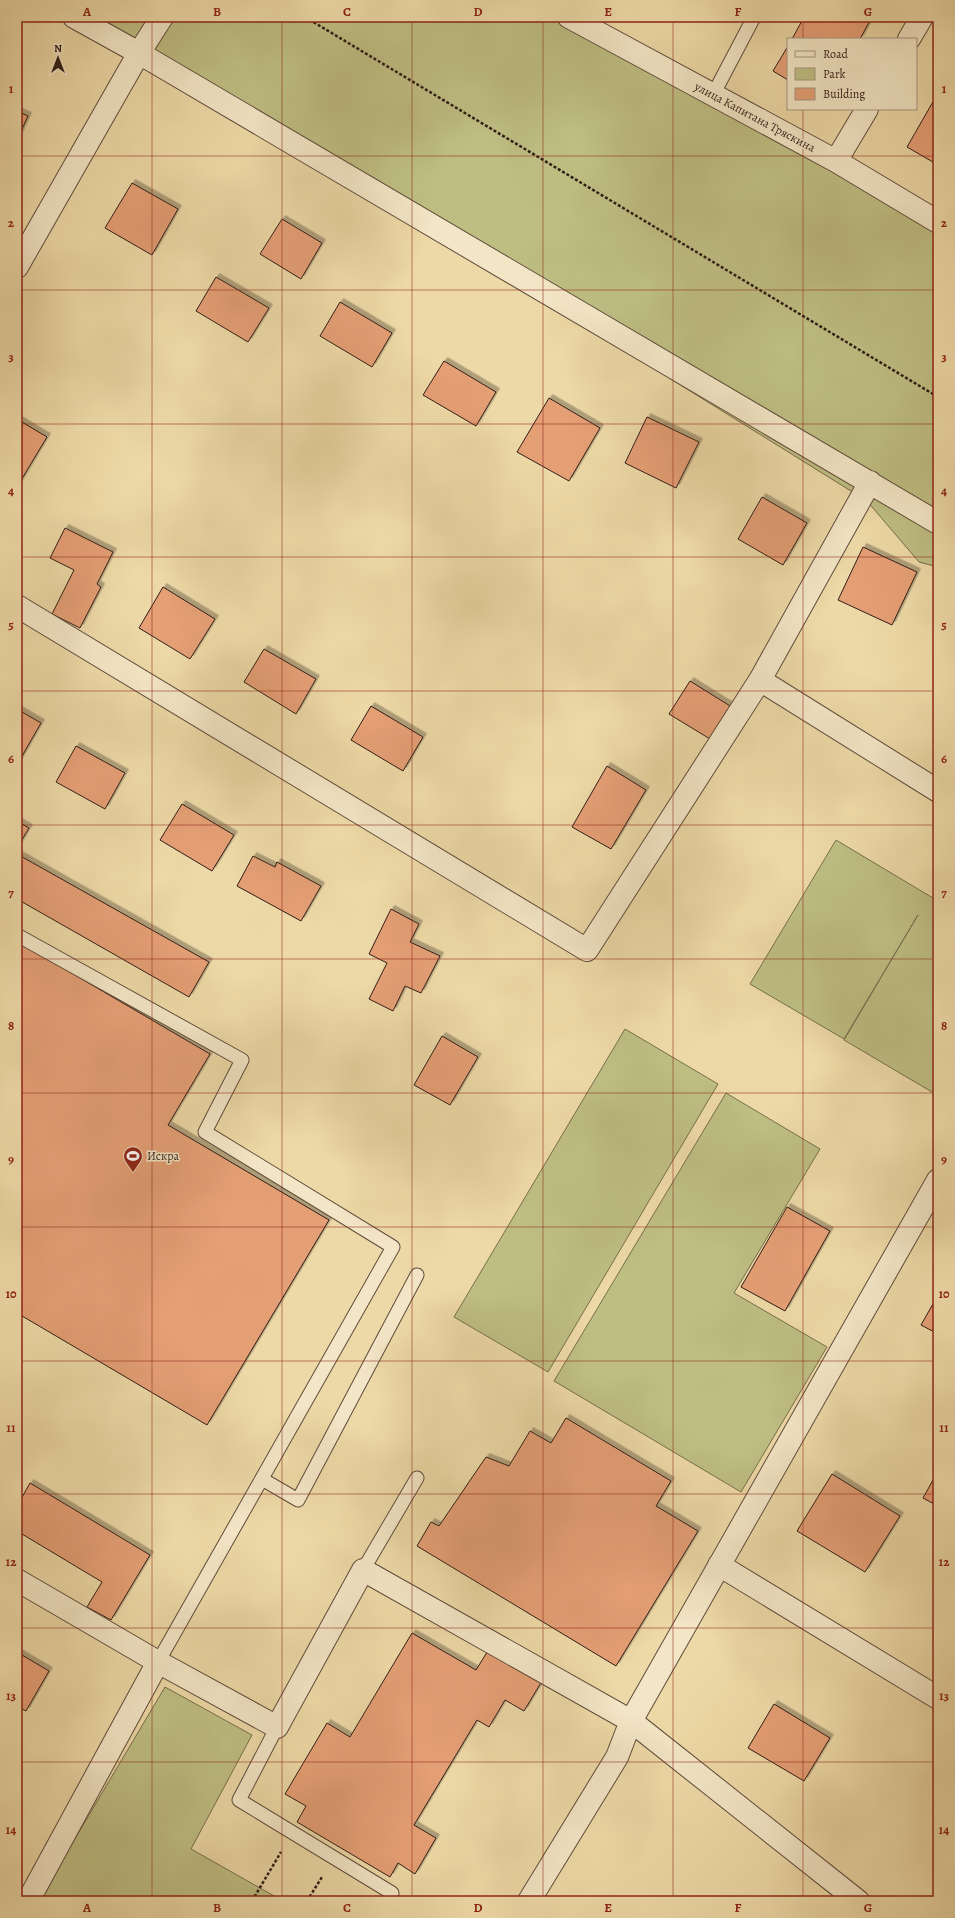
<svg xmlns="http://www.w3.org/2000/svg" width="955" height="1918" font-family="Alegreya,serif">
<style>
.green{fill:#bebe83;stroke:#776e4d}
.building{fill:#e59f75;stroke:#301d17;filter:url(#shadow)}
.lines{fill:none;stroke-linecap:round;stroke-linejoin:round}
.service-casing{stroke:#5f4c3b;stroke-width:15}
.minor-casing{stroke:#5f4c3b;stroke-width:24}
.path{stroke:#301d17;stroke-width:2.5;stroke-dasharray:3 2;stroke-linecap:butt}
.service{stroke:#f3e6c6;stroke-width:13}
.minor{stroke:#f3e6c6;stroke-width:22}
.grid{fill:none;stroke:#8f2418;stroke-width:1;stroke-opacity:0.55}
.labels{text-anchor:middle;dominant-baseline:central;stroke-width:3;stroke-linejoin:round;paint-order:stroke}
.street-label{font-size:12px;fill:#301d17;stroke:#f3e6c6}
.poi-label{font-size:12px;fill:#301d17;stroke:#f3e6c6;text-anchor:start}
.neatline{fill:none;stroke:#8f2418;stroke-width:1.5}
.grid-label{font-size:13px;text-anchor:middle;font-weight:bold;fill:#8f2418}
</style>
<defs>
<filter id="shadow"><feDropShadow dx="3.5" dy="-3.5" stdDeviation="0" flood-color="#0004"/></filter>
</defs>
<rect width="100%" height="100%" fill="#edd9a7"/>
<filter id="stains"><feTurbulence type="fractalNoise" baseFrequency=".005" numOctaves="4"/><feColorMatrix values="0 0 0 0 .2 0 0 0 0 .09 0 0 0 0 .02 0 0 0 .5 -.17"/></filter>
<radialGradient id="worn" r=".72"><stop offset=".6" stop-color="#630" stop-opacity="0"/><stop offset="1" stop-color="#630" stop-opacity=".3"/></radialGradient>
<path class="green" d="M82 17H553L834 168 938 231V567L919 562 867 501 153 57Z
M836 840 938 901 937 1095 844 1040 918 915 844 1039 750 984Z
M625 1029 718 1084 548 1372 454 1317Z
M726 1093 820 1149 734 1293 827 1347 741 1492 554 1381Z
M165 1687 252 1735 191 1849 283 1901H38Z"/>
<path class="building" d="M804 17H872L860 39H792Z
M788 46V80L773 71Z
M938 93V165L907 147Z
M17 111 28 116 17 140Z
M132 183 178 209 152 255 105 228Z
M282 219 322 243 301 279 260 254Z
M216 277 269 308 248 342 196 311Z
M340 302 392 333 372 367 320 336Z
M444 361 496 392 476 426 423 395Z
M549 398 600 428 569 481 517 452Z
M647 417 699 442 676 488 625 463Z
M17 419 47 437 17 487Z
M762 497 807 523 783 565 738 539Z
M65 528 113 552 97 584 101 587 80 628 52 614 74 570 50 558Z
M863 547 917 572 892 625 838 600Z
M163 587 215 619 190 659 139 628Z
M264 649 316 679 296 714 244 682Z
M690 681 735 709 715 742 669 714Z
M371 706 423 737 403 771 351 740Z
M17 709 41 723 17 765Z
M76 746 125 773 105 809 56 782Z
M607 766 646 790 611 849 572 827Z
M182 804 234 835 212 871 160 840Z
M17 821 29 828 17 848Z
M17 854 209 962 189 997 17 899Z
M253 856 275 867 277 862 321 886 301 921 237 886Z
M391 909 419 924 410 942 440 956 421 993 405 986 393 1011 369 999 387 963 369 954Z
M17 941 210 1054 168 1125 329 1220 207 1425 17 1313Z
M442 1036 478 1057 450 1105 414 1085Z
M787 1207 830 1231 785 1311 741 1287Z
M938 1295V1334L921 1325Z
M566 1418 671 1481 656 1506 698 1531 616 1666 417 1546 431 1522 439 1526 486 1457 509 1466 530 1431 551 1443Z
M938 1471V1506L923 1498Z
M832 1474 900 1516 865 1572 797 1531Z
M30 1483 150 1555 111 1620 87 1607 102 1582 17 1531V1506Z
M412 1633 476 1670 489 1649 542 1681 524 1711 505 1700 489 1727 477 1720 414 1825 436 1838 415 1874 398 1863 390 1877 297 1822 306 1806 285 1794 327 1723 350 1737Z
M17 1652 49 1671 26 1711 17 1706Z
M774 1704 830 1738 804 1781 748 1748Z"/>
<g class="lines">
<defs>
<path id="service" d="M713 95 754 17
M17 935 242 1060 205 1132 393 1247 158 1662
M262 1479 298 1500 417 1275
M363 1570 417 1478
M277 1727 239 1800 392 1893"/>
<path id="minor" d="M74 17 139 53 938 523
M569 17 836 161 938 222
M909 39 922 17
M836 161 867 109
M17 267 139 53 162 17
M17 606 587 950 760 680 870 482
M760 680 938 791
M719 1565 938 1698
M17 1580 158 1662 277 1727 363 1570 631 1721 858 1901
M28 1901 158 1662
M529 1901 617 1757 631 1721 938 1180"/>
</defs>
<use href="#service" class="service-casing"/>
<use href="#minor" class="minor-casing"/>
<path class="path" d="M305 17 938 397
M252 1901 281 1852
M307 1901 322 1877"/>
<use href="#service" class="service"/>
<use href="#minor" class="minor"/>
</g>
<path class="grid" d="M152 17V1901M282 17V1901M412 17V1901M543 17V1901M673 17V1901M803 17V39M803 109V1901M17 156H938M17 290H938M17 424H938M17 557H938M17 691H938M17 825H938M17 959H938M17 1093H938M17 1227H938M17 1361H938M17 1494H938M17 1628H938M17 1762H938"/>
<defs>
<symbol id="stadium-pin" viewBox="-11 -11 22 30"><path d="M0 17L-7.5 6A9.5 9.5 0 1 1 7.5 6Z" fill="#8f2418" stroke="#f3e6c6"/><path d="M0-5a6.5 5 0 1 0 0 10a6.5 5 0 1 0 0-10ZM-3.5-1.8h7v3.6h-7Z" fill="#fff"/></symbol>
</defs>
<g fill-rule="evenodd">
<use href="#stadium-pin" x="122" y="1145" width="22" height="30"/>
</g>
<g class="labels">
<g class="street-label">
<text transform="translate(755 117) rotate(28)">улица Капитана Тряскина</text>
</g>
<g class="poi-label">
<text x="147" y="1156">Искра</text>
</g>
</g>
<rect width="955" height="1918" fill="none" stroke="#edd9a7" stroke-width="44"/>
<rect x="787" y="38" width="130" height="72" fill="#f3e6c6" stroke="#a59680"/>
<rect x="795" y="51" width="20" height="6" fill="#f3e6c6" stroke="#a59680"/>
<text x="823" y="58" font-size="12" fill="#301d17">Road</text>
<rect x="795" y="68" width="20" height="12" fill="#bebe83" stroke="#a59680"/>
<text x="823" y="78" font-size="12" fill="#301d17">Park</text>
<rect x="795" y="88" width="20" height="12" fill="#e59f75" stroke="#a59680"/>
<text x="823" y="98" font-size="12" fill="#301d17">Building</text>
<g transform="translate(58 58)" stroke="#f3e6c6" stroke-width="3" paint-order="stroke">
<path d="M0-3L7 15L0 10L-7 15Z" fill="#301d17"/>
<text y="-6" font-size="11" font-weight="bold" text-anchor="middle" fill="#301d17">N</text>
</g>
<rect x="22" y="22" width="911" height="1874" class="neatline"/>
<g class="grid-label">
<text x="87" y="16">A</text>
<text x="217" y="16">B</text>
<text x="347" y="16">C</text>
<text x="478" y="16">D</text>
<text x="608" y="16">E</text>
<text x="738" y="16">F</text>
<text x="868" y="16">G</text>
<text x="11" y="93">1</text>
<text x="944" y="93">1</text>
<text x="11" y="227">2</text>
<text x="944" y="227">2</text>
<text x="11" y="361">3</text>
<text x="944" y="361">3</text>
<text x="11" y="495">4</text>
<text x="944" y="495">4</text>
<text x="11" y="629">5</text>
<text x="944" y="629">5</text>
<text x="11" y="763">6</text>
<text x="944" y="763">6</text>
<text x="11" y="897">7</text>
<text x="944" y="897">7</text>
<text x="11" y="1030">8</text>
<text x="944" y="1030">8</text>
<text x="11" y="1164">9</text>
<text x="944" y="1164">9</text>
<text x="11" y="1298">10</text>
<text x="944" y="1298">10</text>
<text x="11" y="1432">11</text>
<text x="944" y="1432">11</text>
<text x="11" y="1566">12</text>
<text x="944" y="1566">12</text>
<text x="11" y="1700">13</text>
<text x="944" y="1700">13</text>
<text x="11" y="1834">14</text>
<text x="944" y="1834">14</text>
<text x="87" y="1912">A</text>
<text x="217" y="1912">B</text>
<text x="347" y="1912">C</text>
<text x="478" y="1912">D</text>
<text x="608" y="1912">E</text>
<text x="738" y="1912">F</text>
<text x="868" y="1912">G</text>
</g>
<rect width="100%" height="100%" filter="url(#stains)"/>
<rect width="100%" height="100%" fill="url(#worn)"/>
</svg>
